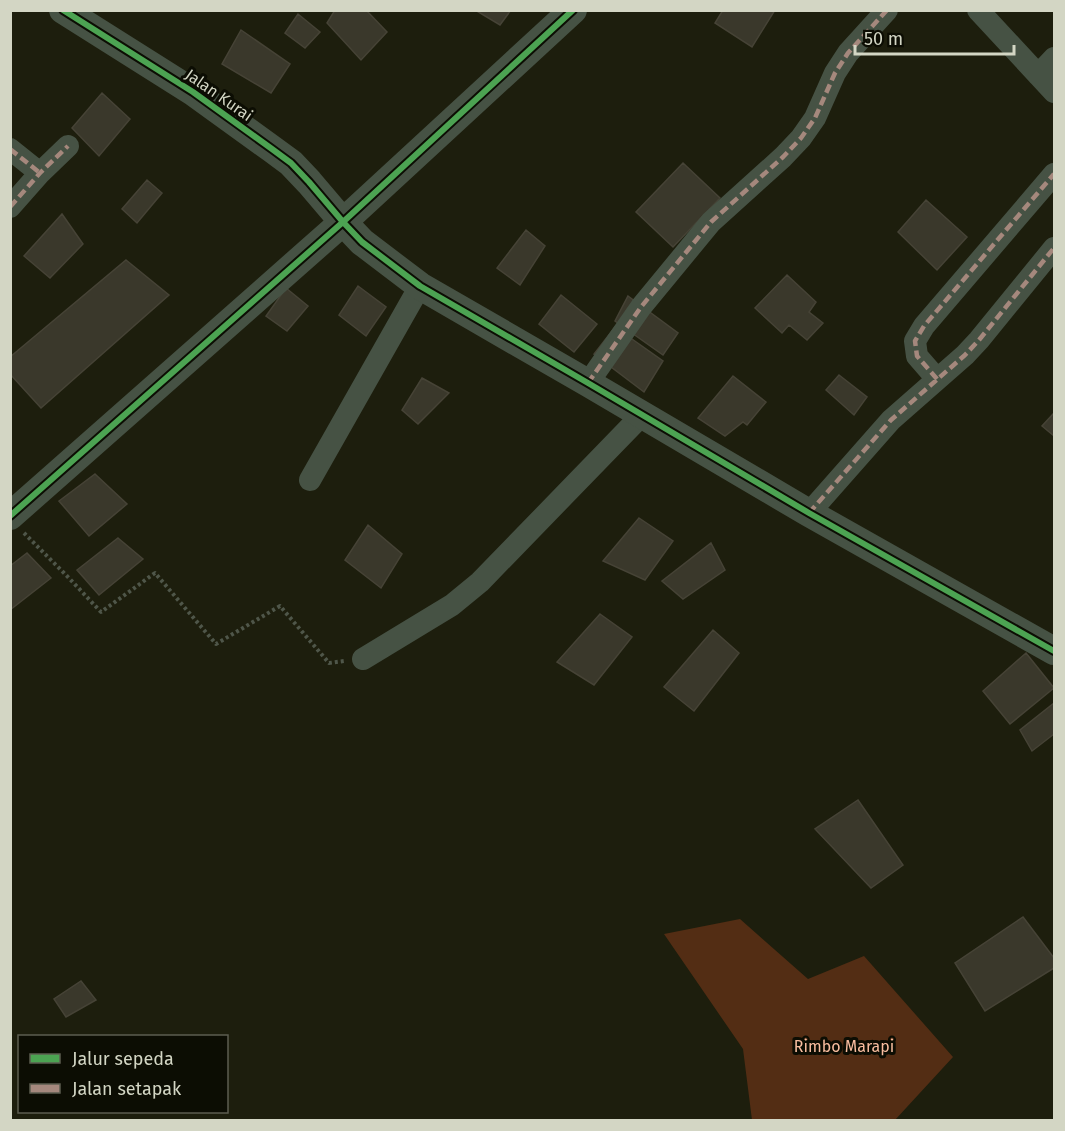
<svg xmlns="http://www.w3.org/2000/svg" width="1065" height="1131" font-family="'Fira Sans',sans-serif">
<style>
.green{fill:#532d14}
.building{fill:#3a382b;stroke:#464336;stroke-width:1.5}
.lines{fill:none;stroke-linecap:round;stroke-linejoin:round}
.path{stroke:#4f5649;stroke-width:4;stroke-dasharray:3 3;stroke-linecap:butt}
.minor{stroke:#465244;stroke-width:22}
.tertiary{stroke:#465244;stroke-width:28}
.quiet{stroke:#a5887d;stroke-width:4.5;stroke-dasharray:9 4.5;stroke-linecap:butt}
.cycleway-casing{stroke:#0c0d03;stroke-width:10}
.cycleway{stroke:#4ca352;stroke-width:6}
.labels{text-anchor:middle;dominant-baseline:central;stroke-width:6;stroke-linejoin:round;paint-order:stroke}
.street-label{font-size:16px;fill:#d3d6c4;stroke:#0c0d03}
.park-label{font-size:16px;fill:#f8bd9f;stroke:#0c0d03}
</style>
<rect width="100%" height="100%" fill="#1d1e0d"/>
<path class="green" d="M740 919 808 979 864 956 953 1057 895 1120H752L743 1049 664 934Z"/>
<path class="building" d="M335 10H366L387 32 361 60 327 23Z
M475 10H511L500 25Z
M723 10H775L752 47 715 23Z
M298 14 320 32 305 48 285 33Z
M241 30 290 64 271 93 222 64Z
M102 93 130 119 99 156 72 128Z
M683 163 720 198 673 247 636 212Z
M147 180 162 193 137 223 122 209Z
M926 200 967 237 937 270 898 232Z
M62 214 83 244 50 278 24 256Z
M526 230 545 246 520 285 497 268Z
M126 260 169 295 41 408 10 374V357Z
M787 275 816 302 809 312 823 323 807 340 789 325 782 333 755 308Z
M358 286 386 307 366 336 339 315Z
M286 288 308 306 287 331 266 316Z
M561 295 597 324 574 352 539 324Z
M628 296 678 333 663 355 615 321Z
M615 327 663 361 644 392 594 354Z
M839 375 867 397 854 415 826 390Z
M733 376 766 402 747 425 743 422 725 436 698 418Z
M422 378 449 393 418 424 402 410Z
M1054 413V436L1042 426Z
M95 474 127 504 89 536 59 501Z
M639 518 673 541 645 580 603 561Z
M368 525 402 554 381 588 345 560Z
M118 538 143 559 99 595 77 570Z
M711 543 725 570 683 599 662 581Z
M27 553 51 578 10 610V566Z
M600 614 632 637 594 685 557 662Z
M713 630 739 653 694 711 664 687Z
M1026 653 1054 688 1010 724 983 691Z
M1054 703V734L1032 751 1020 730Z
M858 800 903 865 871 888 815 829Z
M1023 917 1054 958V968L985 1011 955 963Z
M81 981 96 1000 66 1017 54 999Z"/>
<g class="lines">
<path class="path" d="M24 533 67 576 101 612 155 573 216 644 280 606 329 663 344 661"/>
<path class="minor" d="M978 10 1054 92
M1038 75 1054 58
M10 149 40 173
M10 207 40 173 68 146
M937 379 917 356 915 341 924 326 1054 174
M588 383 641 307 711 222 783 157 801 138 815 118 835 73 848 53 887 10
M310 480 420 286
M809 513 891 420 965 355 979 340 1054 248
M363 659 452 605 480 582 642 415"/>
<path class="tertiary" d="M63 10 193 92 272 149 291 163 309 182 343 222 362 242 420 286 588 383 809 513 1054 651
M10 516 343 222 573 10"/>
<path class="quiet" d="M10 149 40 173
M10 207 40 173 68 146
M937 379 917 356 915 341 924 326 1054 174
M588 383 641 307 711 222 783 157 801 138 815 118 835 73 848 53 887 10
M809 513 891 420 965 355 979 340 1054 248"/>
<defs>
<path id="cycleway" d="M63 10 193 92 272 149 291 163 309 182 343 222 362 242 420 286 588 383 809 513 1054 651
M10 516 343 222 573 10"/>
</defs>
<use href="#cycleway" class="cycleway-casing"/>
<use href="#cycleway" class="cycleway"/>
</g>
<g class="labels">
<g class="street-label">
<text transform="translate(219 95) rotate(35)">Jalan Kurai</text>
</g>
<g class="park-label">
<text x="844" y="1046">Rimbo Marapi</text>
</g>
</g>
<rect width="1065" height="1131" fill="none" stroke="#d3d6c4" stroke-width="24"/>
<rect x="18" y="1035" width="210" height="78" fill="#0c0d03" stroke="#5c5d50" stroke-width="1.5"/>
<rect x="30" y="1054" width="30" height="9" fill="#4ca352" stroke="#5c5d50" stroke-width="1.5"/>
<text x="72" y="1065" font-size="18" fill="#d3d6c4">Jalur sepeda</text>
<rect x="30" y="1084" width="30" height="9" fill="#a5887d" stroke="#5c5d50" stroke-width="1.5"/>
<text x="72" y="1095" font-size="18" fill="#d3d6c4">Jalan setapak</text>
<path d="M855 45v9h159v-9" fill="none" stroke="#d3d6c4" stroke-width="3"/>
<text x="864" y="45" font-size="18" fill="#d3d6c4" stroke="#0c0d03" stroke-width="4.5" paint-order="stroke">50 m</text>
</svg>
